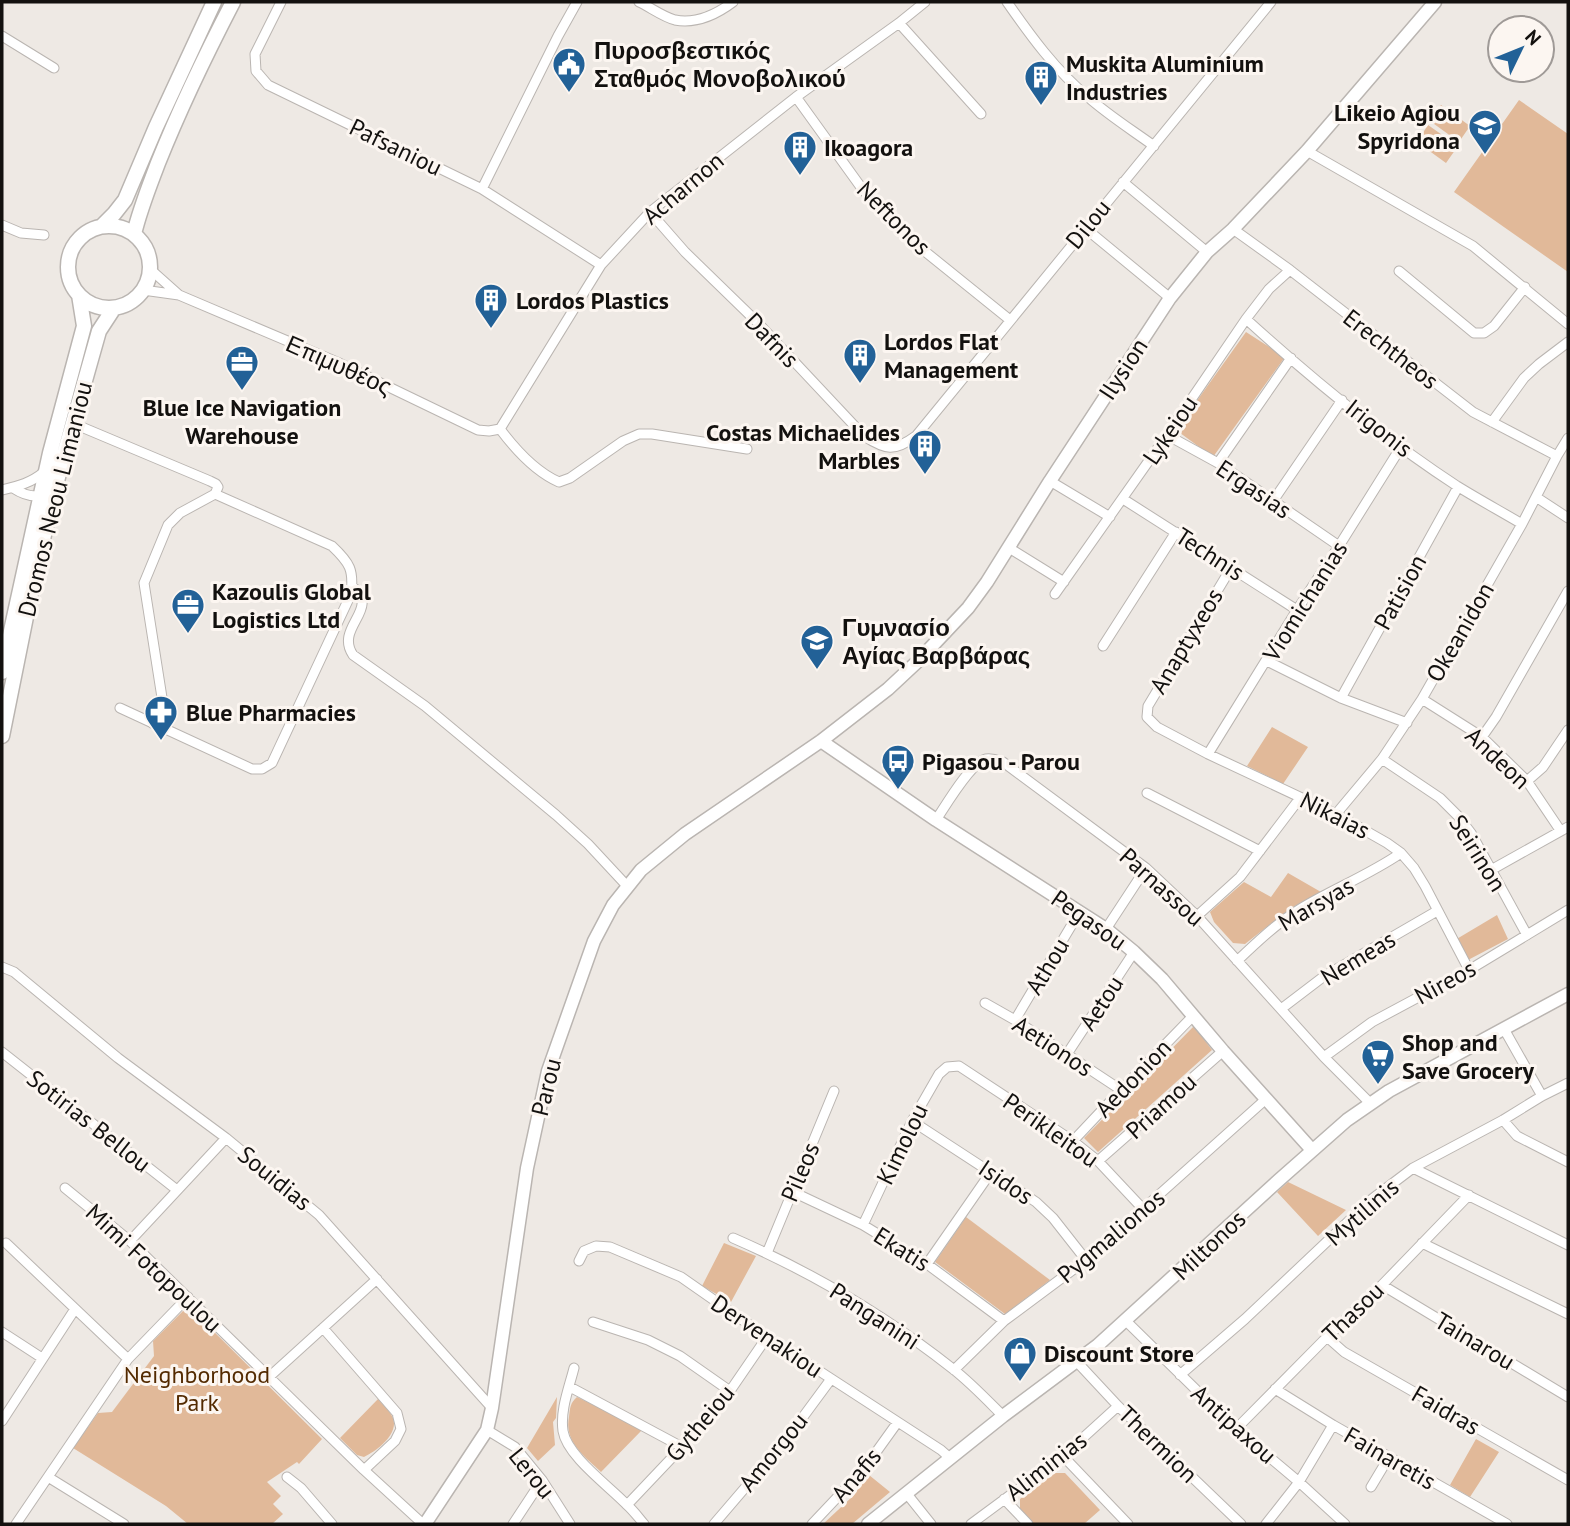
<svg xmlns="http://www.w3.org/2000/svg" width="1570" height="1526" font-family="'PT Sans',sans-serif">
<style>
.green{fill:#e1b999}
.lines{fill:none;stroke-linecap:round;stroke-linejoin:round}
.street-casing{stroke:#bab5b1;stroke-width:11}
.secondary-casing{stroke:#bab5b1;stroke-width:15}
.primary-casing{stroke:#bab5b1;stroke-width:17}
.street{stroke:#fff;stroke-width:9}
.secondary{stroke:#fff;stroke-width:12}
.primary{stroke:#fff;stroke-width:14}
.labels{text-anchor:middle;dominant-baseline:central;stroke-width:6;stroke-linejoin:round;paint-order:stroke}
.poi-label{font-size:24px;font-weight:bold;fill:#13110f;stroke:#fcf6f1;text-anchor:start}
.street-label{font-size:24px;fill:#13110f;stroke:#fcf6f1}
.park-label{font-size:24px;fill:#532a00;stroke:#fcf6f1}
</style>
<rect width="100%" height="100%" fill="#eee9e4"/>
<path class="green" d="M1519 100 1568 134V272L1454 192Z
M1441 105 1470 126 1459 142 1430 121Z
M1428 125 1458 146 1446 163 1417 142Z
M1246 332 1285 357 1213 457 1176 430Z
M1272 727 1308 747 1283 784 1247 766Z
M1288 873 1321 892 1291 908 1245 944 1233 943 1214 922 1210 912 1244 882 1271 897Z
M1497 915 1508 939 1468 960 1455 940Z
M1194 1026 1212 1050 1098 1152 1084 1138Z
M1288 1182 1346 1210 1318 1236 1277 1192Z
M966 1217 1050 1280 1005 1314 935 1262Z
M724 1243 756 1256 731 1302 702 1286Z
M188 1306 322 1439 299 1464 297 1462 267 1482 281 1496 273 1504 283 1514 272 1524H188L166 1506 73 1448 98 1413 112 1412 154 1356 153 1341Z
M557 1397 556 1418 553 1422 555 1445 538 1461 527 1448Z
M577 1397 643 1429 601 1472C584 1456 564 1442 569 1417 570 1408 570 1403 577 1397Z
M378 1399C383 1405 390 1411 393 1418 399 1434 377 1451 364 1457L357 1455 340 1438Z
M1476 1439 1499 1452 1470 1497 1450 1485Z
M1054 1473H1065L1100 1510 1084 1524H1033L1020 1509V1499Z
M869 1475 890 1492 852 1524H823L852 1497Z"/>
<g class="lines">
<defs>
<path id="street" d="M281 2 255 54 256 71 268 85 482 189 601 265
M639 2C650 7 663 17 675 20 696 24 717 14 733 2
M1007 2C1030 35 1056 71 1088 97 1108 115 1132 130 1154 146
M899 23 981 114
M2 36 54 68
M796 97 863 190 912 241 1010 320
M1307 151 1473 246 1568 324
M1123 182 1207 252
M482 189 558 36 577 2
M650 212 685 252 757 322 864 436C886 450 894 452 916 436L1271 2
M2 225 21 233 44 235
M1085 228 1170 298
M1233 229 1290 270 1473 412 1557 456
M150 269 178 294
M1399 271 1474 333H1484L1494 326 1525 287
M143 290 179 295 337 362 478 430 489 431 500 429
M1246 319C1312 379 1382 437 1457 486 1478 499 1500 511 1522 524
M1492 422 1524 378 1539 364 1568 342
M72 423 210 481 216 484 218 487 215 494
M500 429 601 265 650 212 796 97 899 23 925 2
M500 429C515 449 536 472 559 482L570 478 623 441 639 434H652L747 449
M1167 435 1218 463 1339 546
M1218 463 1291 358
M1050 481 1110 517
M13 488C22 494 33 498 44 495
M2 490C18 486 31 483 44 472
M1536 497 1568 518
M1123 499 1297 610
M1273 501 1342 400
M1009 548 1064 582
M1231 568 1148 706 1147 717 1157 727 1208 754 1336 814 1387 843 1401 853 1414 868 1425 886 1469 970
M352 586C382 609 334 627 353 655L425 706 556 815 588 844 628 887
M1055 594 1167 435 1246 319 1269 289 1290 270
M1103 646 1176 532
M1267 661 1341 698 1407 723
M1341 698 1458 487
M1422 699 1482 737 1527 781 1560 830
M120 708 252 769H262L272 763 351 594C354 570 350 563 332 546L215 494 180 513 168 525 144 583 163 704 162 713 152 723
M1482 737 1496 717 1568 591
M1208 754 1297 610 1339 546 1401 447
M1382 759 1440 798 1458 816 1471 833 1527 935
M1527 781 1543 767 1568 730
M1147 793 1260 851
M1336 814 1382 759 1422 699 1522 524 1557 456 1568 438
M936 820C946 805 971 762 986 759 993 758 997 760 1003 762L1146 868 1197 916 1324 1057 1370 1103
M1491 870 1568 827
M1197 916 1240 877 1300 798
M1106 929 1146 868
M1237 961C1257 942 1277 923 1300 909 1333 889 1369 875 1401 853
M2 967 14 972 118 1058 226 1138 319 1215 492 1408
M985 1003 1015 1020 1121 1090
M1281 1009 1323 977 1437 911
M1015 1020 1080 911
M1504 1029 1542 1096
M2 1052 177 1190
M1067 1054 1134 952
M1324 1057 1372 1022 1469 970 1568 910
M1503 1120 1517 1136 1568 1162
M912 1121 1036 1202 1053 1218 1086 1260
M1073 1141 1121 1090 1193 1016
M1098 1161 1223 1051
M1413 1168 1568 1245
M65 1188 130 1241 364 1470 423 1524
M791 1191 863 1225 927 1264 1004 1321
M863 1225 912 1121 939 1074 947 1067 959 1066 1073 1141 1098 1161 1144 1210
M733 1238C811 1272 886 1316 953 1369 971 1383 987 1400 1003 1416
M130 1241 226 1138
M6 1243 128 1359
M1422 1243 1568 1314
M767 1253 834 1091
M579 1261 584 1251 596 1246 610 1247 681 1277 767 1337 941 1450 950 1458
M927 1264 991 1172
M1382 1285 1568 1397
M1126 1321 1236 1429 1299 1482 1345 1524
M593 1322 648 1340 680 1356 730 1391
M323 1328 397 1413 401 1429 395 1441 364 1470
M2 1332 42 1358
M1327 1337 1344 1352 1568 1480
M1077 1362 1118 1406 1241 1524
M574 1368C569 1388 560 1410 563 1431 567 1456 609 1486 626 1504 633 1510 638 1517 644 1524
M954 1370 1004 1321 1086 1260 1266 1099
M1180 1375 1245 1319 1372 1199 1413 1168 1503 1120 1542 1096 1568 1083
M269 1377 377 1279
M570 1387 682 1447
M1275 1389 1333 1425 1507 1524
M2 1421 75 1309
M1236 1429 1323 1341 1382 1285 1469 1195
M487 1430 515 1447 542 1480 570 1524
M1063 1456 1128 1524
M48 1477 124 1524
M287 1477 301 1488 332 1524
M1371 1487 1389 1457
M907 1494 931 1524
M1004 1499 1028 1524
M627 1505 682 1447 730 1391 767 1337
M16 1524 128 1359 188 1297
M513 1524 542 1480
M714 1524 786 1440 831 1379
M812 1524 864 1469 897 1423
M971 1524 1063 1456 1118 1406
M1266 1524 1299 1482 1333 1425"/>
<path id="secondary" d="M821 741 936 820 1106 929 1134 952 1162 979 1223 1051 1312 1150
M425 1524 487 1430 492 1408 527 1168 548 1071 594 941 613 905 641 870 685 834 821 741 888 689 918 661 968 608 987 582 1050 481 1170 298 1207 252 1233 229 1307 151 1435 2
M868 1524 1003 1416 1098 1345 1279 1180 1347 1120 1389 1091 1568 994"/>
<path id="primary" d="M102 226 114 214 125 200 156 127 214 2
M68 267a41 41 0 1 1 82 0a41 41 0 1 1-82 0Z
M134 234C140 209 149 187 158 163 180 108 206 54 233 2
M2 672 50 453 84 326 79 295
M2 736 35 572 60 469 99 331 114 308"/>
</defs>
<use href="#street" class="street-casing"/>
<use href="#secondary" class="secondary-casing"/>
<use href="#primary" class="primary-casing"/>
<use href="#street" class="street"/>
<use href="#secondary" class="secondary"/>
<use href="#primary" class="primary"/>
</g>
<defs>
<symbol id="civic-pin" viewBox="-11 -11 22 30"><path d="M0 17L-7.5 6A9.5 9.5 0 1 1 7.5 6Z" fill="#226197" stroke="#fcf6f1"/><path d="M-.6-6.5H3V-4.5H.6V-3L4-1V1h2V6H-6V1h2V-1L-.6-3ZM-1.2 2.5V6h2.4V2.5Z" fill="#fff"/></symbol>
<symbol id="building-pin" viewBox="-11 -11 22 30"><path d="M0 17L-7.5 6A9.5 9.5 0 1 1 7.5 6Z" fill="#226197" stroke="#fcf6f1"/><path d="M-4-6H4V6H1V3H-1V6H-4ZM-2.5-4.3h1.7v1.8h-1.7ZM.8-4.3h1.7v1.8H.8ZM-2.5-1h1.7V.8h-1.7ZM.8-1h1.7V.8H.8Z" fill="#fff"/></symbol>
<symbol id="school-pin" viewBox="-11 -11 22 30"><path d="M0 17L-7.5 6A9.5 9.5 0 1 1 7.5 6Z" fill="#226197" stroke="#fcf6f1"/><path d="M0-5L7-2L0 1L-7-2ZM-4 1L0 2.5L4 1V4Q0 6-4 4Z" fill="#fff"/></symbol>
<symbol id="office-pin" viewBox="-11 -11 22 30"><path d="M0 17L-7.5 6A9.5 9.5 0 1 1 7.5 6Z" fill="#226197" stroke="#fcf6f1"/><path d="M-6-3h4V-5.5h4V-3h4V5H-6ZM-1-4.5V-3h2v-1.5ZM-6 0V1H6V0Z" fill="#fff"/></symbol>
<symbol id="pharmacy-pin" viewBox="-11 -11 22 30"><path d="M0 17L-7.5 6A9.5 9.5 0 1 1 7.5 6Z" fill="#226197" stroke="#fcf6f1"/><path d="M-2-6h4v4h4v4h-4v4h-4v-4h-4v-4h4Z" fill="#fff"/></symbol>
<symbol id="bus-pin" viewBox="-11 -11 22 30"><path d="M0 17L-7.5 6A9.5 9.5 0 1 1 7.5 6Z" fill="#226197" stroke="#fcf6f1"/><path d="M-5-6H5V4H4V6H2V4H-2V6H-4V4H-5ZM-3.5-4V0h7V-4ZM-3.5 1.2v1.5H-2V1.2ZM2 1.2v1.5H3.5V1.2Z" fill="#fff"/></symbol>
<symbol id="supermarket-pin" viewBox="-11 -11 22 30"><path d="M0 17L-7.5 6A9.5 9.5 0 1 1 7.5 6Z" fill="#226197" stroke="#fcf6f1"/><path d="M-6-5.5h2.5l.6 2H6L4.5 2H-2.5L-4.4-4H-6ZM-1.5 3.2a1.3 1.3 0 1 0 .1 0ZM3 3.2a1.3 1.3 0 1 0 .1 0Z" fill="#fff"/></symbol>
<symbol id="shop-pin" viewBox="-11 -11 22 30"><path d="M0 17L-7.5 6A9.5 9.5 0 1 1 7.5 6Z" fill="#226197" stroke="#fcf6f1"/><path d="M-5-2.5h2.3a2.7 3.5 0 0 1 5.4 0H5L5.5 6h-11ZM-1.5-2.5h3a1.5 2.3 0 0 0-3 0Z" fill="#fff"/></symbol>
</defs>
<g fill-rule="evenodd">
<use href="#civic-pin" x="550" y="45" width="38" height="52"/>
<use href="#building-pin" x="1022" y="58" width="38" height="52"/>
<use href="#school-pin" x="1466" y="107" width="38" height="52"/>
<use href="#building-pin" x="781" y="128" width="38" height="52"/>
<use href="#building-pin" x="472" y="281" width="38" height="52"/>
<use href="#building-pin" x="841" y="336" width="38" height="52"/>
<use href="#office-pin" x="223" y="343" width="38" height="52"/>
<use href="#building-pin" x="906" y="427" width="38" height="52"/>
<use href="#office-pin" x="169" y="586" width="38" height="52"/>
<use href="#school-pin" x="798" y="622" width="38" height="52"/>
<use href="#pharmacy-pin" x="142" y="693" width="38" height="52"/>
<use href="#bus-pin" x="879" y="742" width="38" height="52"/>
<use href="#supermarket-pin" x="1359" y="1037" width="38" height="52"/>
<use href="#shop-pin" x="1001" y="1334" width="38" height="52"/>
</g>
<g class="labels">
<g class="poi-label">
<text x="594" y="50">Πυροσβεστικός<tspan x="594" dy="28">Σταθμός Μονοβολικού</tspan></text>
<text x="1066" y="63">Muskita Aluminium<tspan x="1066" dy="28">Industries</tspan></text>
<text x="1460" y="112" text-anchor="end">Likeio Agiou<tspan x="1460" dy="28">Spyridona</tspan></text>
<text x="824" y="147">Ikoagora</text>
<text x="516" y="300">Lordos Plastics</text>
<text x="884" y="341">Lordos Flat<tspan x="884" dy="28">Management</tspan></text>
<text x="242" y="407" text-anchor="middle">Blue Ice Navigation<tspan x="242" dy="28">Warehouse</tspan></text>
<text x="900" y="432" text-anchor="end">Costas Michaelides<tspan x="900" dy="28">Marbles</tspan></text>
<text x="212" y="591">Kazoulis Global<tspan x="212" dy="28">Logistics Ltd</tspan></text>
<text x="842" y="627">Γυμνασίο<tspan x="842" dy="28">Αγίας Βαρβάρας</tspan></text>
<text x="186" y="712">Blue Pharmacies</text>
<text x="922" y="761">Pigasou - Parou</text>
<text x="1402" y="1042">Shop and<tspan x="1402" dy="28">Save Grocery</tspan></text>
<text x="1044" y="1353">Discount Store</text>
</g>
<g class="street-label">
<text transform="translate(396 147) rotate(26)">Pafsaniou</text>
<text transform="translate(683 188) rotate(-40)">Acharnon</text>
<text transform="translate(894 218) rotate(45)">Neftonos</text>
<text transform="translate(1088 224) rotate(-51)">Dilou</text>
<text transform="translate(772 340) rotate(46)">Dafnis</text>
<text transform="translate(1391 349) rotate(38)">Erechtheos</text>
<text transform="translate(339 365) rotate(24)">Επιμυθέος</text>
<text transform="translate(1123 369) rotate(-57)">Ilysion</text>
<text transform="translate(1379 428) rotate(38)">Irigonis</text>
<text transform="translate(1170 430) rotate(-56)">Lykeiou</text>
<text transform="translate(1254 489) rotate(34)">Ergasias</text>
<text transform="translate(55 499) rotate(-76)">Dromos Neou Limaniou</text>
<text transform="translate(1210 554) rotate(33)">Technis</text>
<text transform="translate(1400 592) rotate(-61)">Patision</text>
<text transform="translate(1305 601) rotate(-58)">Viomichanias</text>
<text transform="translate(1460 632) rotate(-60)">Okeanidon</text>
<text transform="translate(1186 641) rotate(-59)">Anaptyxeos</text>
<text transform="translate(1498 758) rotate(43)">Andeon</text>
<text transform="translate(1335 815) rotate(27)">Nikaias</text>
<text transform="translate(1478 853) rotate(58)">Seirinon</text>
<text transform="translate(1162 887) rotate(42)">Parnassou</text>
<text transform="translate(1316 904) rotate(-30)">Marsyas</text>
<text transform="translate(1089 920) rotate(35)">Pegasou</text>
<text transform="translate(1358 958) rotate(-31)">Nemeas</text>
<text transform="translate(1047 966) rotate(-59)">Athou</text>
<text transform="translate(1445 982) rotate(-29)">Nireos</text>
<text transform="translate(1101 1003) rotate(-57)">Aetou</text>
<text transform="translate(1053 1046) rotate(33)">Aetionos</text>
<text transform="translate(1133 1078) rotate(-46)">Aedonion</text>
<text transform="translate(546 1087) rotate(-76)">Parou</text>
<text transform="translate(1161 1106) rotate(-42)">Priamou</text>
<text transform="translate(89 1121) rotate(38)">Sotirias Bellou</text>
<text transform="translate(1051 1130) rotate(35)">Perikleitou</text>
<text transform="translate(902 1144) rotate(-64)">Kimolou</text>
<text transform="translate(800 1172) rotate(-67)">Pileos</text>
<text transform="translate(275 1178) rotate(39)">Souidias</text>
<text transform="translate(1006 1182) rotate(34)">Isidos</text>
<text transform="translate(1362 1212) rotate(-41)">Mytilinis</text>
<text transform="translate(1111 1236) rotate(-40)">Pygmalionos</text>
<text transform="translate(1209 1245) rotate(-43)">Miltonos</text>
<text transform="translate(902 1249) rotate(32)">Ekatis</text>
<text transform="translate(154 1268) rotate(43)">Mimi Fotopoulou</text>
<text transform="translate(1353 1312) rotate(-44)">Thasou</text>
<text transform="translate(875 1316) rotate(33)">Panganini</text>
<text transform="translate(767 1336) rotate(34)">Dervenakiou</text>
<text transform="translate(1475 1341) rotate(31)">Tainarou</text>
<text transform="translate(1446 1410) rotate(30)">Faidras</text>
<text transform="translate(700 1423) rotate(-50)">Gytheiou</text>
<text transform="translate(1234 1424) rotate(42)">Antipaxou</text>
<text transform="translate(1158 1444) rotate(44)">Thermion</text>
<text transform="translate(773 1452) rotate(-51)">Amorgou</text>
<text transform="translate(1390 1458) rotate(30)">Fainaretis</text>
<text transform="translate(1046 1466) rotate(-38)">Aliminias</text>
<text transform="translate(532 1473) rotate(51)">Lerou</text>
<text transform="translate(856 1475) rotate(-50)">Anafis</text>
</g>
<g class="park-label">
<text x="197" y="1374">Neighborhood<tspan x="197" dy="28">Park</tspan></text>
</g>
</g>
<rect width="1570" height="1526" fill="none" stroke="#13110f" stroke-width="7"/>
<g transform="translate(1521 49) rotate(47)"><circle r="33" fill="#fcf6f1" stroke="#9f9a97" stroke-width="2"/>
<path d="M0-5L12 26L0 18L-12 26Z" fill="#226197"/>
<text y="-10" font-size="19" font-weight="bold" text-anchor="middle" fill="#13110f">N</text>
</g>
</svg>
